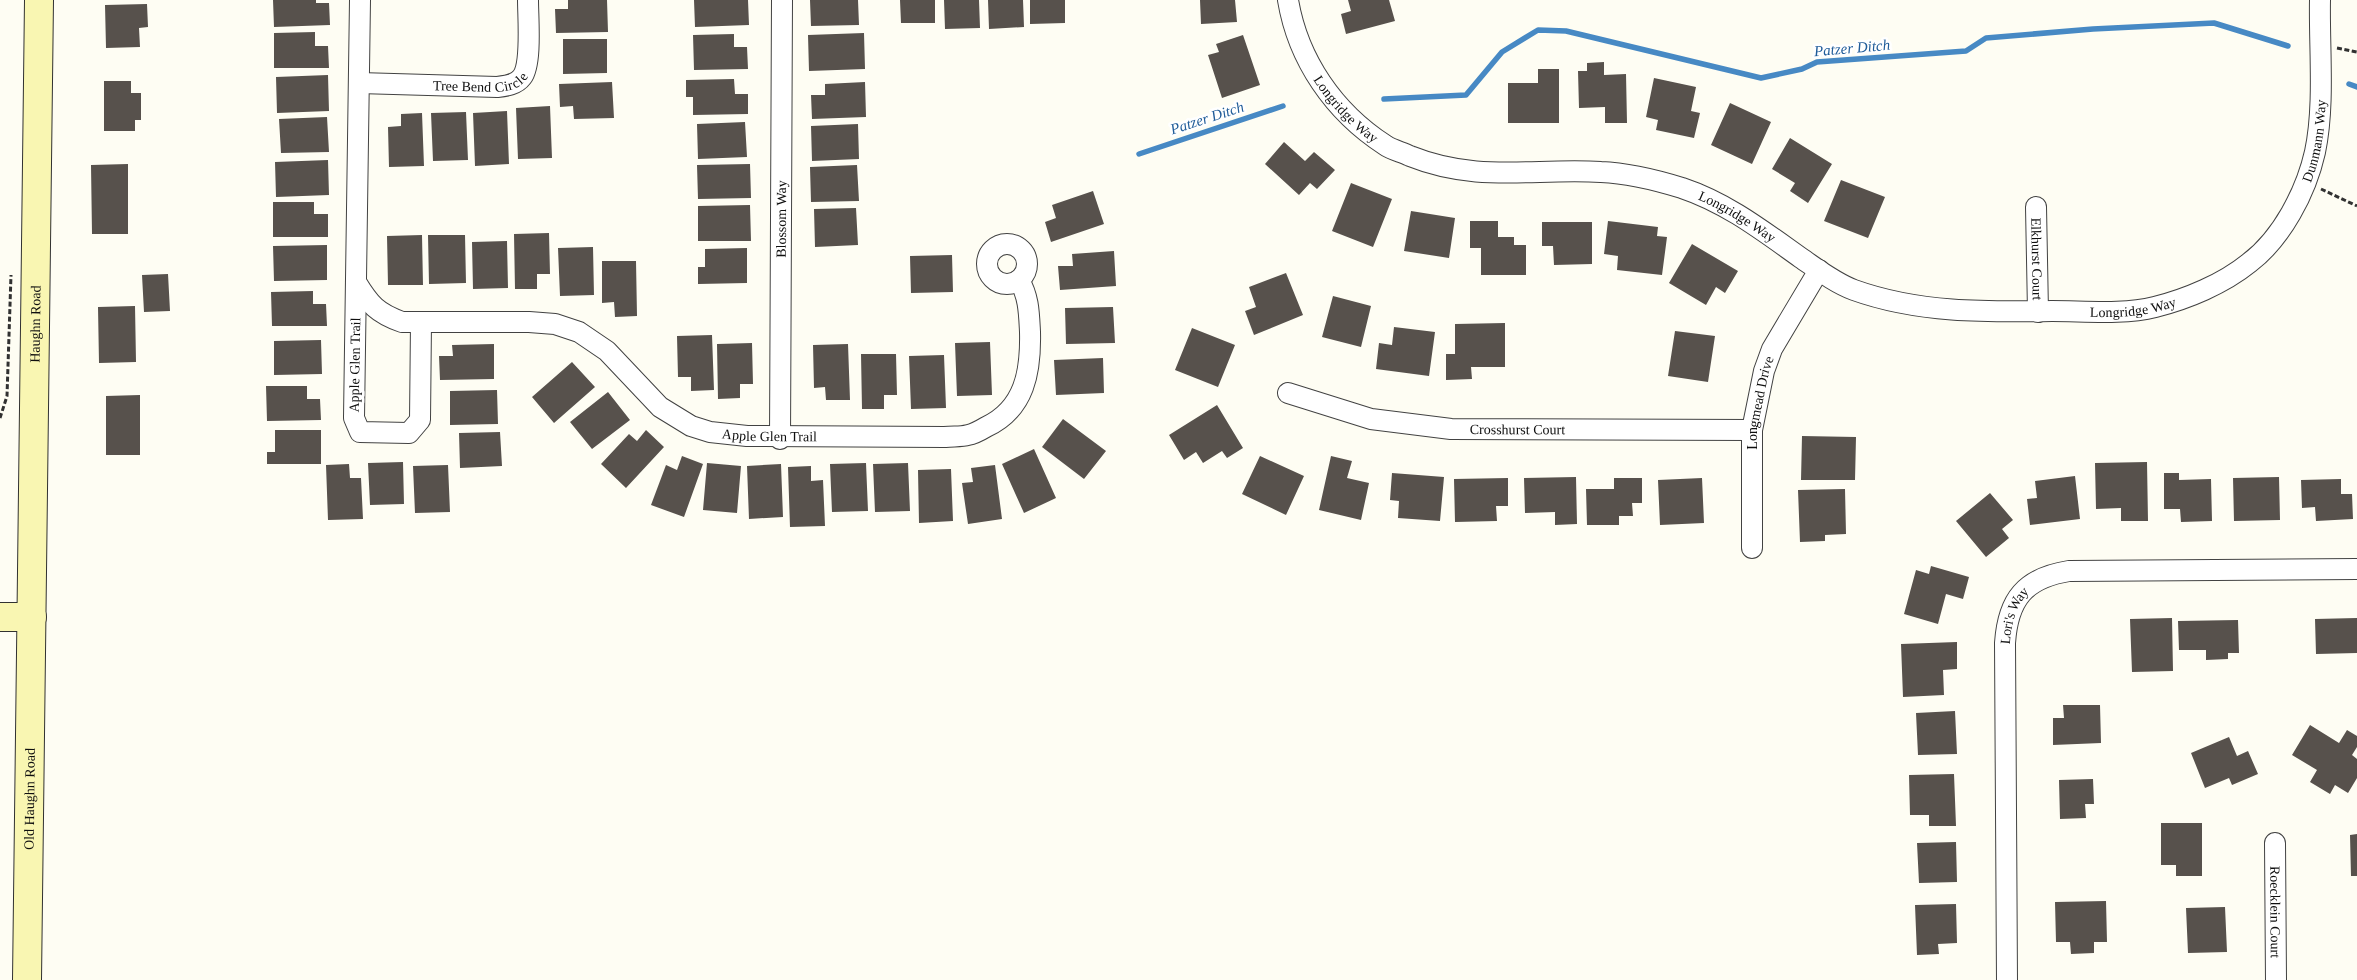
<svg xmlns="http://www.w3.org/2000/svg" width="2357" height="980" font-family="Georgia,serif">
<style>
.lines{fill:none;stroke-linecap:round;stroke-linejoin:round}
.stream{stroke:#4789c4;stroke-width:5.5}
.building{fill:#57514c}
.street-casing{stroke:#424242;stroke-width:22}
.secondary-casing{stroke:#313131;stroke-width:30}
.path{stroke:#313131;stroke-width:3;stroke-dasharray:5 2.5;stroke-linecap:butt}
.street{stroke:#fff;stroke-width:20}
.secondary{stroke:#f9f6b2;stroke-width:28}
.labels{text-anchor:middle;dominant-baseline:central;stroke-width:5;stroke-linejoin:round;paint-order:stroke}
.street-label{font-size:14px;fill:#0f0f0f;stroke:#fff}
.water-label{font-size:15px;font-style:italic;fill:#205c99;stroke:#fff}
</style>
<rect width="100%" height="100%" fill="#fefdf3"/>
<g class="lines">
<path class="stream" d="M2349 84 2357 87
M1384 99 1466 95 1502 52 1538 30 1566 31 1761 78 1802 69 1817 62 1966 51 1986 38 2093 29 2214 23 2288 46
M1139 154 1283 106"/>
</g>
<path class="building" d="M273 0H316V3H329L330 25 274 27Z
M568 0H607L608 32 556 33 555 9H568Z
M694 0H748L749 25 695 27Z
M810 0H858L859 25 811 26Z
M900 0H935V23H901Z
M944 0H979L980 28 945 29Z
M988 0H1023L1024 27 989 29Z
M1030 0H1065V23L1030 24Z
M1200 0H1235L1237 22 1201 24Z
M1348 0H1389L1395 21 1346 34 1341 14 1351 11Z
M147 4 148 27 139 28 140 47 106 48 105 5Z
M315 32V46H328L329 68H274V33Z
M864 33 865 69 809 71 808 35Z
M734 34V47H747L748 69 694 70 693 35Z
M1243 35 1260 85 1222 98 1208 55 1219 52 1216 44Z
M563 39H607V73L563 74Z
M1604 62V75L1626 74 1627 123H1605V107L1579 108 1578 71H1587V63Z
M1538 69H1559V123H1508V83H1538Z
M328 75 329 111 277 113 276 77Z
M1654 78 1696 87 1691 111 1700 113 1694 138 1656 130 1658 120 1646 117Z
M734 79 735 94H748V114L693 115V97H686V80Z
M104 81H131V93H141V120H135V131H104Z
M612 82 614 118 574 119 573 106 560 107 559 84Z
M865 82 866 117 812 119 811 95H825V84Z
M1730 103 1771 122 1752 164 1711 145Z
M550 106 552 158 518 159 516 108Z
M507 111 509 164 475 166 473 113Z
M466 112 468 160 433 161 431 113Z
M422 113 424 166 389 167 388 127 401 126V114Z
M327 117 329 152 281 153 279 119Z
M745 122 747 157 698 159 697 124Z
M858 124 859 159 812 161 811 126Z
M1790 138 1832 164 1808 203 1790 191 1795 183 1772 169Z
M1284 142 1305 161 1314 152 1335 170 1317 189 1310 183 1299 195 1265 164Z
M328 160 329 195 276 197 275 162Z
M128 164V234H92L91 165Z
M750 164 751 198 698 199 697 165Z
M857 165 859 201 811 202 810 167Z
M1841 180 1885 197 1868 238 1824 221Z
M1351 183 1392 199 1373 247 1332 231Z
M1093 191 1104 224 1051 242 1045 222 1056 218 1052 205Z
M273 202H314V214H328V237H273Z
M750 205 751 241H698V206Z
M856 208 858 245 815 247 814 209Z
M1411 211 1455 218 1449 258 1404 251Z
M1470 221H1498V237H1514V245H1526V275H1481V248H1470Z
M1608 221 1658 227 1657 236 1667 237 1662 275 1617 270 1618 256 1604 254Z
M1542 222H1592V264L1554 265 1553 246H1542Z
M549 233 550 274H537V289H515L514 234Z
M422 235 423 285H388L387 236Z
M428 235H465L466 283 429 284Z
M507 241 508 288 473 289 472 242Z
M1692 244 1738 271 1725 293 1716 287 1706 305 1669 283Z
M327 245V280L274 281 273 246Z
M593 247 594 295 560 296 558 248Z
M747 248V283L698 284V267H705V249Z
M1114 251 1116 286 1060 290 1058 266H1073L1072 254Z
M952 255 953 292 911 293 910 256Z
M602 261H636L637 316 615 317 614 302 602 303Z
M1286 273 1303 315 1254 335 1245 311 1256 307 1249 287Z
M168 274 170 311 144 312 142 275Z
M313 291V304H326L327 326H272L271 292Z
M1333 296 1371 306 1361 347 1322 337Z
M135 306 136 362 99 363 98 307Z
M1113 307 1115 343 1066 344 1065 308Z
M1505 323V367H1471L1472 379 1446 380V354H1455V324Z
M1394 327 1435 332 1429 376 1376 369 1379 343 1392 345Z
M1192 328 1235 345 1218 387 1175 370Z
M1675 331 1715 336 1708 382 1668 376Z
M712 335 714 390 691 391V377H678L677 336Z
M321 340 322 374 274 375V341Z
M990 342 992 395 957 396 955 343Z
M752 343 753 384H740V398L718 399 717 344Z
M494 344V379L440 380 439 356H453L452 345Z
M848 344 850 400H826L825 387 814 388 813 345Z
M861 354H896L897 395H884V409H862Z
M944 355 946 408 911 409 909 356Z
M1103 358 1104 393 1056 395 1054 360Z
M572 362 595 387 554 423 532 397Z
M266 386H307V399H320L321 420 267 421Z
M497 390 498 424 450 425V391Z
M608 392 630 420 592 449 570 422Z
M140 395V455H106V396Z
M1217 405 1243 448 1227 458 1222 451 1203 463 1196 452 1184 460 1169 435Z
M1063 419 1106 451 1084 479 1042 447Z
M275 430H321V464H267V452H275Z
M646 430 664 447 626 488 601 464 629 434 637 441Z
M500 432 502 466 460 468 459 433Z
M1802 436 1856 437 1855 480H1801Z
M1034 449 1056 498 1024 513 1002 464Z
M682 456 703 464 684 517 651 505 666 465 677 470Z
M1260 456 1304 476 1286 515 1242 494Z
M1331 456 1352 461 1347 478 1369 483 1361 520 1319 510Z
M403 462 404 504 370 505 368 463Z
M2147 462 2148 521H2121V508L2096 509 2095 463Z
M707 463 741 466 737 513 703 510Z
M866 463 868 511 832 512 830 464Z
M908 463 910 511 875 512 873 464Z
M349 464 350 478H361L363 519 328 520 326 465Z
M781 464 783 517 749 519 747 466Z
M448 465 450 512 415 513 413 466Z
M995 465 1002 519 968 524 962 483 973 482 971 468Z
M811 466V481L823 480 825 526 790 527 788 467Z
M951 469 953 521 919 523 918 470Z
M1392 473 1444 477 1440 521 1398 518 1399 501 1390 500Z
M2164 473H2179V480L2211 479 2212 521 2181 522 2180 509H2164Z
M2075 476 2080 519 2030 525 2027 499 2037 498 2035 481Z
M1576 477 1577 524 1555 525V512L1525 513 1524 478Z
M2279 477 2280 520 2234 521 2233 478Z
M1508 478V506H1496L1497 521 1455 522 1454 479Z
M1614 478H1642V503H1632L1633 516H1619V525H1587L1586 489H1614Z
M1702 478 1704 523 1660 525 1658 480Z
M2341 479V494H2352L2353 519 2316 521 2315 507 2302 508 2301 480Z
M1845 489 1846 534 1825 535V541L1800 542 1798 490Z
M1990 493 2013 520 2002 529 2009 538 1986 557 1956 521Z
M1931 566 1969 577 1963 599 1946 594 1938 624 1904 614 1916 570 1929 574Z
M2172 618 2173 671 2132 672 2130 619Z
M2357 618V653L2316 654 2315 619Z
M2238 620 2239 653H2228V659L2206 660V650H2179L2178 621Z
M1957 642V669L1943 670 1944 695 1903 697 1901 644Z
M2063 705H2100L2101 743 2053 745V718H2064Z
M1955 711 1957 754 1918 755 1916 713Z
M2310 725 2339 743 2347 730 2357 736V747L2352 755 2357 759V778L2348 793 2335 785 2330 794 2310 782 2317 770 2292 755Z
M2229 737 2237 756 2248 751 2258 774 2232 785 2229 778 2205 788 2191 753Z
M1954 774 1956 826H1929V815H1910L1909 775Z
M2093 779 2094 804H2085L2086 818 2060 819 2059 780Z
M2161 823H2202V876H2176V865H2161Z
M2357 834V876H2351L2350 835Z
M1956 842 1957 882 1919 883 1917 843Z
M2106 901 2107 942H2094V953L2071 954 2070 942H2056L2055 902Z
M1956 904 1957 943 1938 944 1939 954 1917 955 1915 905Z
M2225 907 2227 952 2188 953 2186 908Z"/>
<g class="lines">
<defs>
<g id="street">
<path d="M360 0 354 418 360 432 409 433 420 420 421 322"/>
<path id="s1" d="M1288 0C1298 60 1334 112 1385 145 1392 150 1402 152 1410 156 1477 183 1533 168 1601 172 1629 173 1656 180 1682 188 1727 203 1763 231 1801 258 1817 269 1835 283 1854 290 1918 313 1985 312 2052 311 2085 311 2123 315 2155 307 2187 299 2223 284 2249 263 2282 238 2306 192 2315 152 2325 105 2319 48 2320 0"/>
<path id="s2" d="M359 83 497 87C506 86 516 85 522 77 532 64 528 18 528 0"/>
<path id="s3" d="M2036 207 2038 312"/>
<circle cx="1007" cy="264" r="20"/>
<path id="s4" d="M356 282C370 305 377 313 402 322H529L555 324 579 332 607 351 660 407 691 426 710 432 747 436 945 437C953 436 961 437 968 435 974 434 981 430 986 427 1025 409 1031 371 1030 332 1029 313 1029 297 1019 280"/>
<path id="s5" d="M1288 393 1371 419 1451 429 1752 430"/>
<path id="s6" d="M780 439 782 0"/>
<path id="s7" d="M1752 548V430L1764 371 1772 349 1819 270"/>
<path id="s8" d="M2275 843 2276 980"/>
<path id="s9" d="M2007 980 2005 643C2008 599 2025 578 2069 571L2357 569"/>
</g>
<g id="secondary">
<path d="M0 617H32"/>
<path id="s10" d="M27 980 39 0"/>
</g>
</defs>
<use href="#street" class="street-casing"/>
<use href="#secondary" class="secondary-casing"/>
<path class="path" d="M2337 48 2357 52
M2321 189 2357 206
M0 418 7 396 11 275"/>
<use href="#street" class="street"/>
<use href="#secondary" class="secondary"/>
</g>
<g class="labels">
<g class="street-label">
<text stroke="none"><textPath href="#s2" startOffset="122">Tree Bend Circle</textPath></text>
<text stroke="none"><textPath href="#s1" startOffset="126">Longridge Way</textPath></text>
<text stroke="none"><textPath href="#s1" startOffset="1234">Dunmann Way</textPath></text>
<text stroke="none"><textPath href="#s1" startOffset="545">Longridge Way</textPath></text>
<text stroke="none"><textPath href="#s6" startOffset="220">Blossom Way</textPath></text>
<text stroke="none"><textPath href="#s3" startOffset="52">Elkhurst Court</textPath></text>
<text stroke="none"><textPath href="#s1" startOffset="965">Longridge Way</textPath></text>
<text stroke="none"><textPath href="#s10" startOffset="656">Haughn Road</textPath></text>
<text transform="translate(355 365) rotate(-89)">Apple Glen Trail</text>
<text stroke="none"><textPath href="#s7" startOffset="146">Longmead Drive</textPath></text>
<text stroke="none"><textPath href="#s5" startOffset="234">Crosshurst Court</textPath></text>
<text stroke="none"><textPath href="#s4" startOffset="468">Apple Glen Trail</textPath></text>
<text stroke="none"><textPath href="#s9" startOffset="366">Lori's Way</textPath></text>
<text stroke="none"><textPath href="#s10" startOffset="181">Old Haughn Road</textPath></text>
<text stroke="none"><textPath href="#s8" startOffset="69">Roecklein Court</textPath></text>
</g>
<g class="water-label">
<text transform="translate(1852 48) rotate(-5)">Patzer Ditch</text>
<text transform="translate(1207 118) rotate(-18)">Patzer Ditch</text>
</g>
</g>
</svg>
